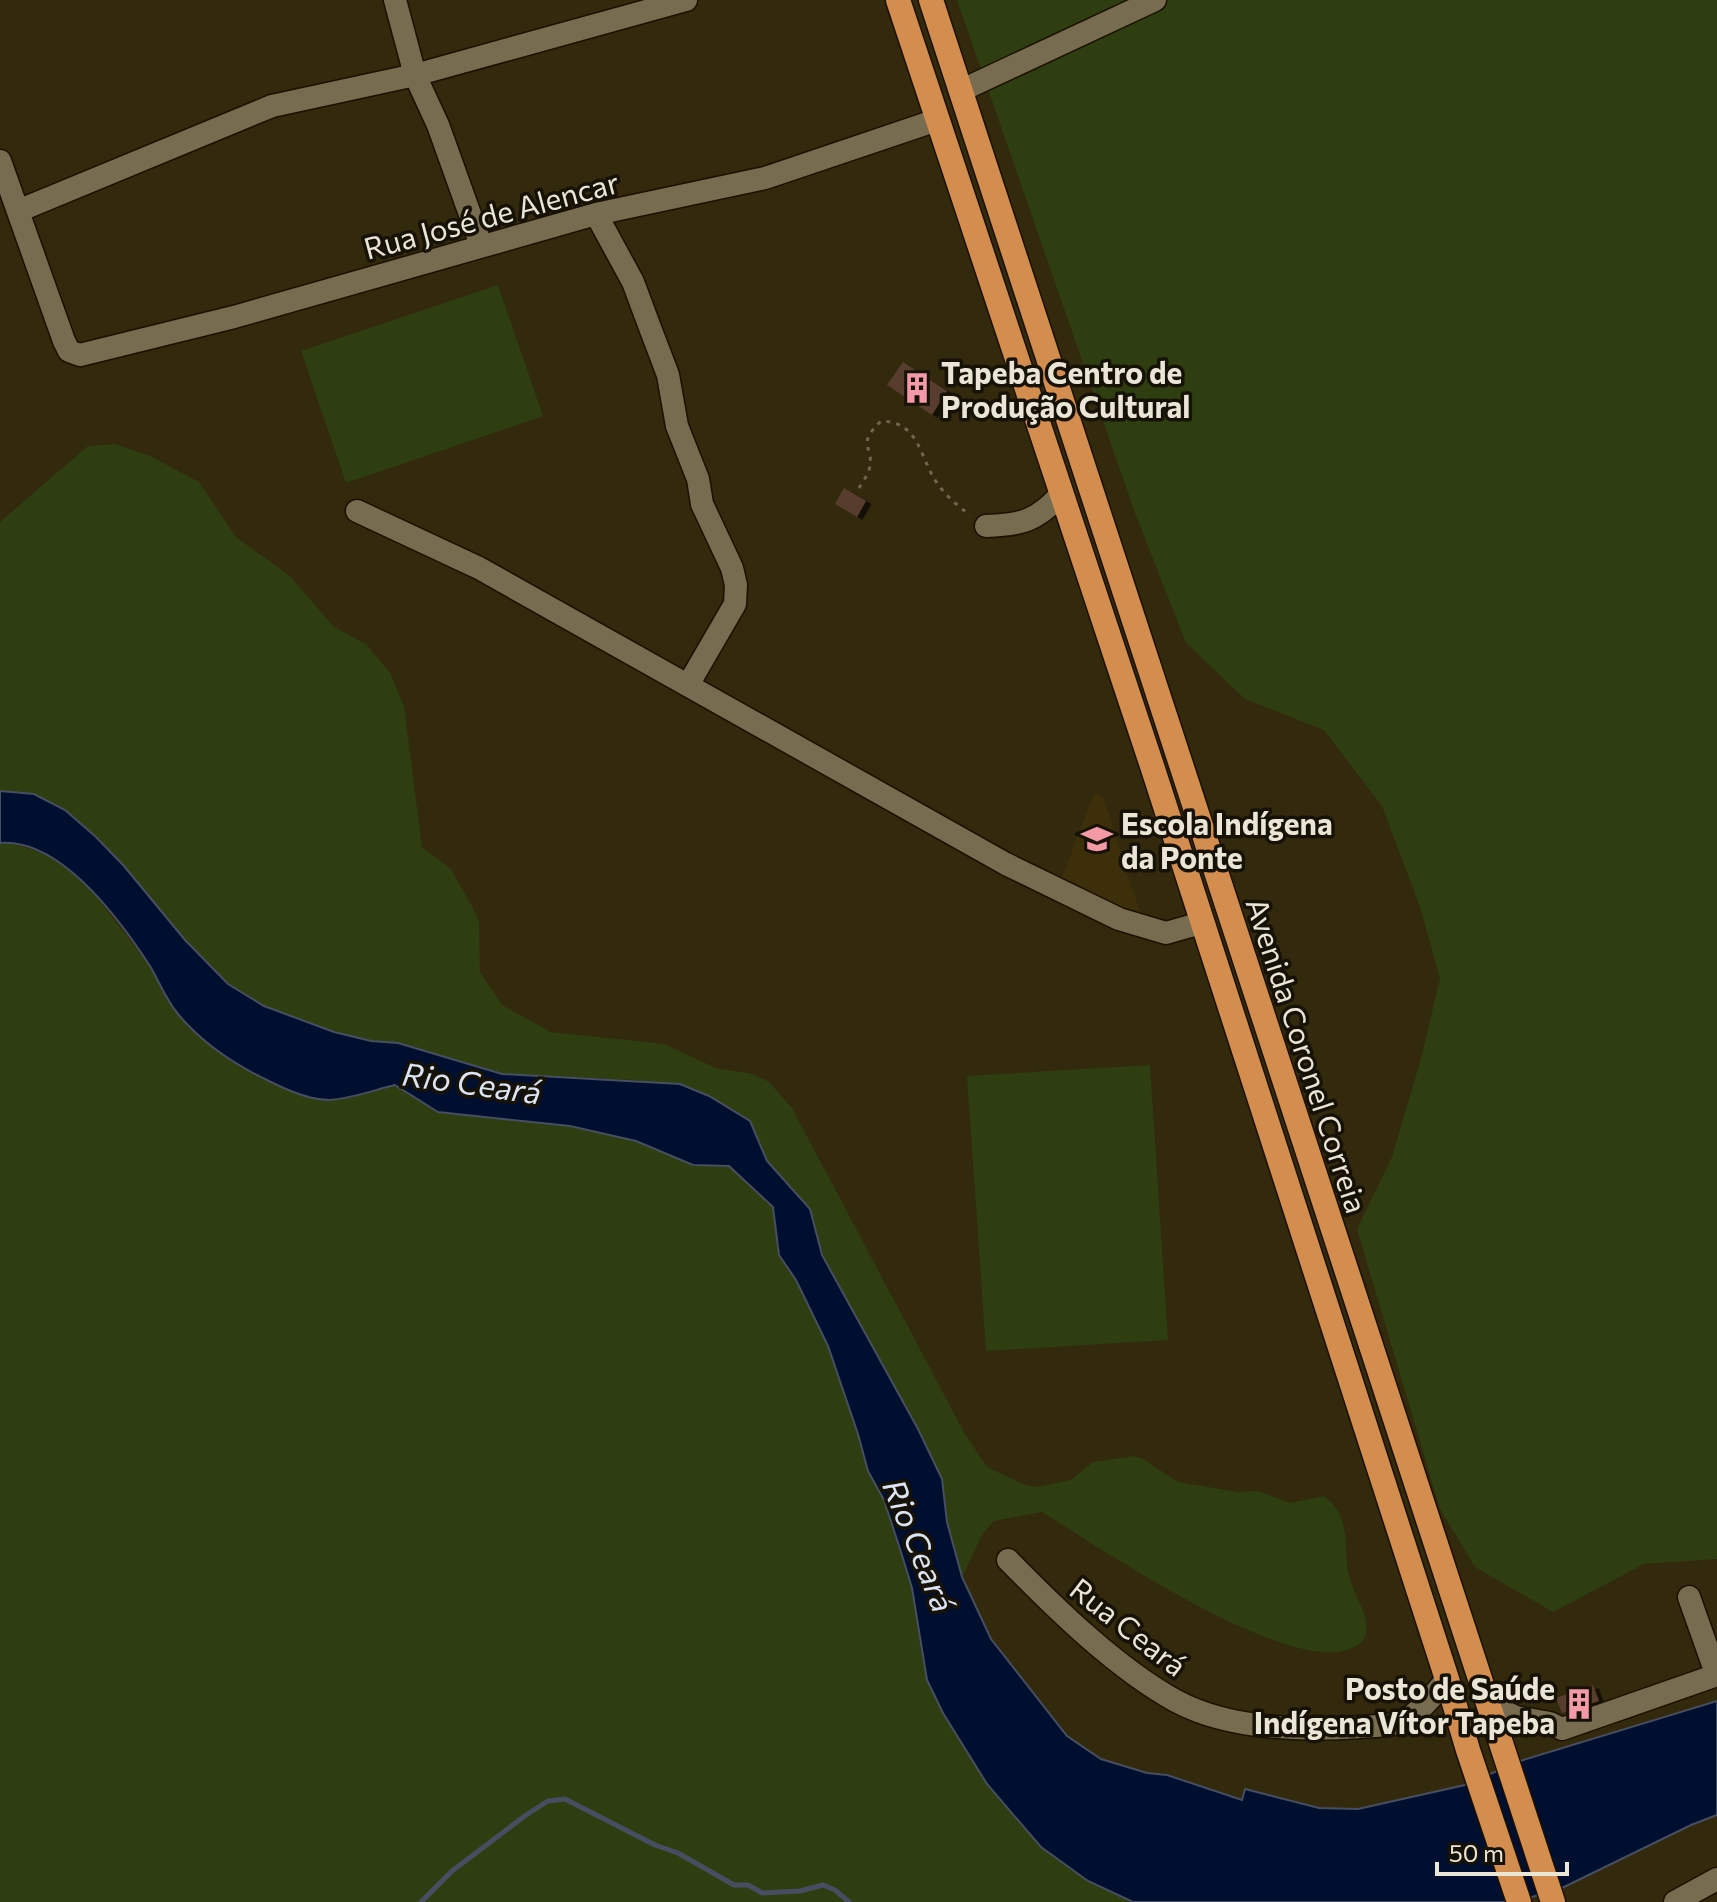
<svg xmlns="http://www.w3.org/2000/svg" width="1717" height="1902" font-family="Commissioner,sans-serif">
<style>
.built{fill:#3c2f0a}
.green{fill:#2e3e10}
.water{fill:#000e2f;stroke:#464e61;stroke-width:2}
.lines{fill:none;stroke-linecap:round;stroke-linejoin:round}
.stream{stroke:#464e61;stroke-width:5}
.building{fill:#583c2e;filter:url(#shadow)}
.minor-casing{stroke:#1b1100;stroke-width:25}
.highway-casing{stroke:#1b1100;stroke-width:27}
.path{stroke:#6f664e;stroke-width:3;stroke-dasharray:4 6;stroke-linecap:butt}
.minor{stroke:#776c4f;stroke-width:22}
.highway{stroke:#d38d4f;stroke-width:24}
.labels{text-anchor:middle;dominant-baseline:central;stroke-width:7;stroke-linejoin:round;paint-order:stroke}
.street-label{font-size:30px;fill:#ebe5d5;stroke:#171207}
.poi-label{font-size:30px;font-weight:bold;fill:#ebe5d5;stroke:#171207;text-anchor:start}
.water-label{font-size:32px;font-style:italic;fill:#dae4f4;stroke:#171207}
</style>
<defs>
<filter id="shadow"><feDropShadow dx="5.5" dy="3" stdDeviation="0" flood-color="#0009"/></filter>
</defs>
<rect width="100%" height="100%" fill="#33290d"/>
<path class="built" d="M1094 793 1103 796 1143 922 1060 883Z"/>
<path class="green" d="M957 0H1717V1559L1644 1564 1553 1612 1475 1567 1440 1509 1357 1229 1392 1157 1422 1055 1440 978 1420 907 1382 806 1324 730 1245 699 1186 643 1135 513Z
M498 285 543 416 346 483 301 351Z
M115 444 150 456 199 482 236 537 290 576 334 627 366 644 390 673 404 706 422 847 450 868 472 906 479 921 480 972 502 1005 551 1032 664 1044 716 1068 753 1074 769 1082 792 1108 965 1434 987 1467 1025 1485 1037 1487 1071 1480 1093 1462 1134 1456 1143 1459 1178 1482 1238 1492 1258 1491 1290 1503 1324 1496C1357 1521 1339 1554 1352 1585 1357 1599 1368 1615 1366 1631 1366 1640 1360 1644 1352 1648 1291 1678 1097 1546 1042 1512L994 1521 982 1535 962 1577 947 1522 942 1479 918 1429 822 1255 810 1209 767 1161 750 1121 637 1080 502 1074 398 1043 371 1041 334 1032 264 1006 228 984 185 940 124 866 96 837 65 810 34 794 0 791V522L88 446Z
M0 843H9L51 855 88 886 149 965 177 1013 197 1032 242 1068 328 1100 395 1085 438 1112 570 1126 636 1141 693 1165H729L773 1207 779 1255 796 1280 828 1346 858 1434 868 1471 884 1500 901 1552 912 1588 927 1680 943 1713 987 1784 1041 1847 1088 1881 1133 1902H0Z
M1150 1065 1168 1340 986 1351 967 1076Z"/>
<path class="water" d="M0 791 34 794 65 810 96 837 124 866 185 940 228 984 264 1006 334 1032 371 1041 398 1043 502 1074 680 1084 709 1096 750 1121 767 1161 810 1209 822 1255 918 1429 942 1479 947 1522 962 1577 991 1639 1067 1736 1101 1759 1147 1773 1167 1775 1242 1800 1245 1789 1319 1808 1358 1809 1465 1785 1520 1761 1717 1701V1815L1691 1825 1562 1888 1515 1902H1133L1088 1881 1041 1847 987 1784 943 1713 927 1680 912 1588 901 1552 884 1500 868 1471 858 1434 828 1346 796 1280 779 1255 773 1207 729 1166 693 1165 636 1141 570 1126 438 1112 395 1085C374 1090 350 1099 329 1100 311 1100 287 1090 271 1082 237 1066 202 1043 178 1014 166 1000 159 981 150 966 120 920 61 838 0 843Z"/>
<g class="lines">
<path class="stream" d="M421 1902 452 1871 526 1815 548 1801 565 1799 655 1845 678 1853 734 1885H748L762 1893 800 1891 823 1885 835 1890 849 1902"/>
</g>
<path class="building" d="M903 362 947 391 932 415 887 385Z
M844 488 866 501 857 517 835 504Z
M1593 1685 1599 1701 1562 1713 1556 1698Z"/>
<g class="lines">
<defs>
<path id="minor" d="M395 0 415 75 438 125 481 245
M960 91 1155 0
M0 161 64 341 69 351 80 355 234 317 596 214 765 178 937 120
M18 211 272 106 415 75 686 0
M596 214 633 282 649 325 668 375 677 426 698 479 702 504 732 568 736 585 735 604 688 685
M357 511 479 568 1006 864 1119 919 1166 933 1201 923
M986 526C1021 525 1037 521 1061 494
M1008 1560C1055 1608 1116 1668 1176 1701 1228 1729 1303 1731 1361 1727 1374 1726 1392 1726 1403 1721 1421 1712 1434 1694 1447 1679
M1689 1597 1717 1676
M1488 1704 1516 1717 1550 1723 1562 1729 1717 1675
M1675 1902 1717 1879"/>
<path id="highway" d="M898 0 1154 772 1447 1679 1468 1750 1519 1902
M931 0 1553 1902"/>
</defs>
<use href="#minor" class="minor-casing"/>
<use href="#highway" class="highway-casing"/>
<path class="path" d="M859 488C862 483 867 476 869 470 876 446 854 447 881 421 920 422 919 457 937 483 946 496 958 506 970 515"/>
<use href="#minor" class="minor"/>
<use href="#highway" class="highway"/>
</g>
<defs>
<symbol id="building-bare" viewBox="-9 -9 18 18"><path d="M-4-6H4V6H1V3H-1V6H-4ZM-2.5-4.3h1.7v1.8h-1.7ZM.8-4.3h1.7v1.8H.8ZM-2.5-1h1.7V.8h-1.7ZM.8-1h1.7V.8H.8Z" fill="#f49aa6" stroke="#171207" stroke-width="2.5" paint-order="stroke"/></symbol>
<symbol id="school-bare" viewBox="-9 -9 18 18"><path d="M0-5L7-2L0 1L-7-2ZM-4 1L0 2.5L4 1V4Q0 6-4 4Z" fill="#f49aa6" stroke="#171207" stroke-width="2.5" paint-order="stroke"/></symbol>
</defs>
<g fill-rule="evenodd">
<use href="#building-bare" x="895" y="366" width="44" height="44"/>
<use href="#school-bare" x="1075" y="817" width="44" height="44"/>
<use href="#building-bare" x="1557" y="1682" width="44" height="44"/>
</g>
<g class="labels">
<g class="street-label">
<text transform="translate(491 214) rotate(-15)">Rua José de Alencar</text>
<text transform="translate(1308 1055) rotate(72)">Avenida Coronel Correia</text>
<text transform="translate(1129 1626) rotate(38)">Rua Ceará</text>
</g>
<g class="poi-label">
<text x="941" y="371">Tapeba Centro de<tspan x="941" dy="34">Produção Cultural</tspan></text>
<text x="1121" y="822">Escola Indígena<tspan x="1121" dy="34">da Ponte</tspan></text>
<text x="1555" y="1687" text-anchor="end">Posto de Saúde<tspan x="1555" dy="34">Indígena Vítor Tapeba</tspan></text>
</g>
<g class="water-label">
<text transform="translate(472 1082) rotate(8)">Rio Ceará</text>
<text transform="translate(920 1545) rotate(68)">Rio Ceará</text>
</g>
</g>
<path d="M1437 1862v12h130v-12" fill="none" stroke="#ebe5d5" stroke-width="4"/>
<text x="1449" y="1862" font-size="24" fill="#ebe5d5" stroke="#171207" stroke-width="6" paint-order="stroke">50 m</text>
</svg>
